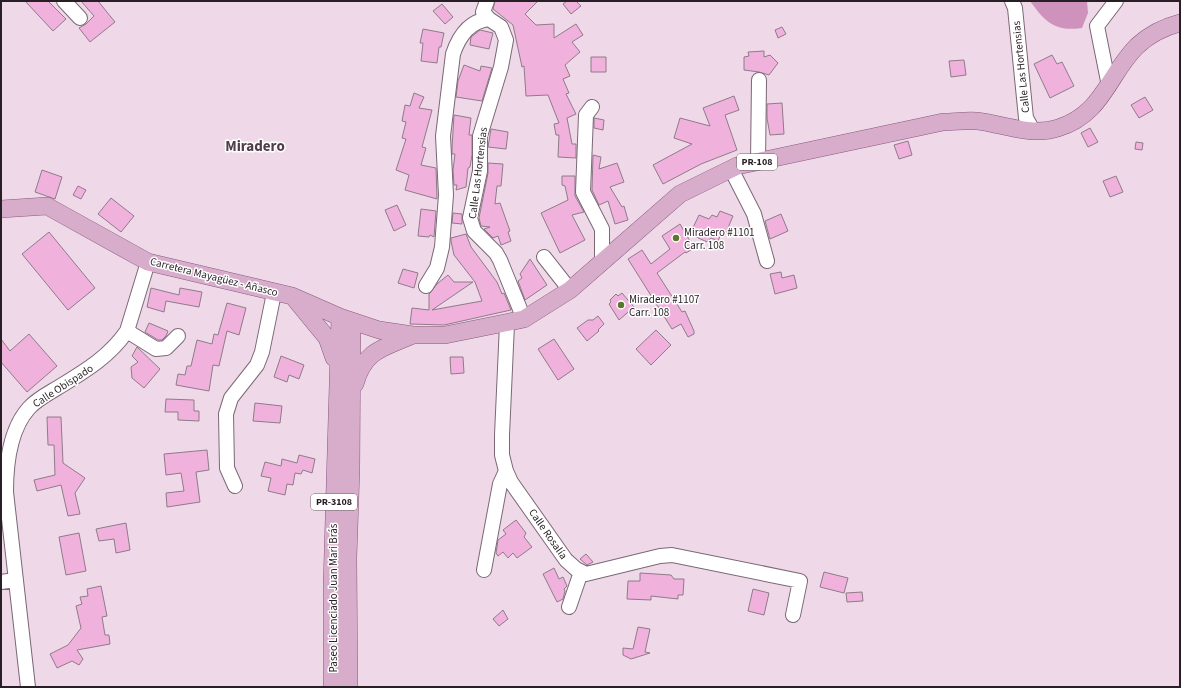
<svg xmlns="http://www.w3.org/2000/svg" width="1181" height="688" font-family="'Source Sans 3',sans-serif">
<style>
.forest{fill:#cf92bd}
.building{fill:#f0b1dd;stroke:#8f7b88}
.lines{fill:none;stroke-linecap:round;stroke-linejoin:round}
.minor-casing{stroke:#7b6875;stroke-width:16}
.major-casing{stroke:#88587b;stroke-width:18}
.minor{stroke:#fff;stroke-width:14}
.major{stroke:#d7adcb;stroke-width:17}
.poi-dot{fill:#5a772c;stroke:#fff;stroke-width:1.5}
.labels{text-anchor:middle;dominant-baseline:central;stroke-width:3;stroke-linejoin:round;paint-order:stroke}
.shield{fill:#fff;stroke:#686266;stroke-width:1}
.shield-label{font-size:10px;font-weight:bold;fill:#271f25}
.street-label{font-size:11px;fill:#271f25;stroke:#fff}
.poi-label{font-size:11px;fill:#271f25;stroke:#fff;text-anchor:start}
.district-label{font-size:15px;font-weight:bold;fill:#503e4a;stroke:#fff}
</style>
<rect width="100%" height="100%" fill="#efd9e8"/>
<path class="forest" d="M1030 1H1087L1088 13 1082 28C1055 32 1045 22 1030 1Z"/>
<path class="building" d="M25 1H48L66 19 53 31Z
M81 1H98L115 22 90 42 79 28 86 24 94 16Z
M495 1H538L525 14 536 25 554 24V38L576 24 583 35 572 42 580 52 565 65 570 76 563 79 569 93 566 94 576 114 567 118 572 144H576V158L558 157 559 135H556L554 124 559 123 548 95 526 96 524 66 522 67 513 25 493 9Z
M567 1H576L581 6 571 14 563 4Z
M442 4 453 17 445 24 433 11Z
M782 27 786 34 778 38 775 30Z
M423 29 444 33 441 47H439L437 63 421 61 423 43H420Z
M480 30 493 33 489 49 470 45 471 37Z
M764 51V57L770 55 778 63 769 75 759 72 744 70V57L749 56 748 52Z
M1052 55 1057 64 1062 62 1074 86 1050 98 1034 64Z
M591 57H606V72H591Z
M964 60 966 75 951 77 949 61Z
M464 65 480 71 481 66 492 68 482 101 456 97 458 81Z
M414 93 424 97 419 108 432 110 422 147 426 148 421 165 436 168 437 199 405 190 409 175 396 170 406 139 402 138 406 122 402 121 405 105 410 106Z
M734 96 739 110 725 115 737 150 701 164 663 184 653 165 692 144 674 138 680 118 710 126 703 108Z
M1145 97 1153 110 1139 118 1131 105Z
M782 103 784 134 770 135 767 118V104Z
M454 115 471 118 469 135H472V155L470 167 468 168 466 187 456 190 457 185H454L453 170 455 154H452V148Z
M594 118 604 120 603 130 594 128Z
M1090 128 1098 142 1088 147 1081 133Z
M491 129 508 132 506 149 488 147Z
M908 141 912 155 899 159 894 145Z
M1136 142 1143 143 1142 150 1135 149Z
M593 155 601 157 599 169 617 163 624 182 610 187 622 207 624 206 628 220 615 224 608 201 599 205 592 190Z
M488 163 503 164 501 186H497L495 204 500 203 510 231 508 232 511 241 501 245 498 236 493 238 484 229 490 227 481 226 479 218 488 173Z
M42 170 62 177 55 199 35 192Z
M562 176H575V196L584 212 572 215 585 240 560 253 541 213 568 200 565 186 562 185Z
M1116 176 1123 192 1110 197 1103 181Z
M78 186 86 190 81 199 73 195Z
M111 198 134 216 121 232 98 214Z
M397 205 406 225 394 231 385 210Z
M421 209 436 211 434 237 430 235 429 237 418 236Z
M720 211 733 216 725 235 721 234 718 241 711 238 707 242 690 234 699 215 709 219 712 215 717 217Z
M453 213 462 214V224L452 223Z
M781 214 788 231 770 239 765 221Z
M680 224 694 248 686 253 685 252 657 273 682 312 685 311 694 331V334L688 337 681 324 672 329 628 259 642 250 651 264 670 249 662 236Z
M49 232 95 288 68 310 22 254Z
M466 234 471 247 497 282 502 294 504 293 511 310 444 325 410 324 412 308 429 310V294L437 284 448 275 454 282H473L432 310 482 301 475 282 454 255 451 241V238Z
M530 259 547 285 525 300 518 281 522 278 520 274Z
M403 269 418 273 414 288 398 283Z
M781 272 782 278 794 275 797 288 775 294 770 274Z
M151 288 179 295 180 288 202 292 199 307 166 301 164 312 147 307Z
M622 293 634 307 619 320 609 304 611 302 610 300 616 294 618 296Z
M227 303 246 308 239 335 227 331 219 366 213 365 209 391 176 385 178 374 185 375 187 366H191L197 340 212 344 214 334 218 335Z
M598 316 604 324 598 330 599 331 587 341 577 328 588 320H593Z
M149 323 168 331 166 336 162 340H158L145 332Z
M656 330 671 345 651 365 636 349Z
M29 334 57 366 27 392 1 362V339L10 351Z
M554 339 574 369 558 380 538 349Z
M137 347 160 369 144 388 132 378 131 367 138 362 132 356Z
M281 356 304 365 299 379 289 375 287 382 274 377Z
M450 357H463L464 373 451 374Z
M166 399 194 400V411H199V421L178 420V412H165Z
M255 403 282 406 280 423 253 421Z
M47 417H61L63 463 85 478 75 493 80 514 68 516 61 485 37 491 34 480 55 475 54 445H48Z
M207 450 209 470 196 472 200 502 167 507 166 493 184 491 181 473 166 475 164 454Z
M299 455 315 459 312 473 303 470 301 474 295 473 293 485 287 484 285 495 268 491 271 478 261 476 265 462 281 466 282 459 297 463Z
M516 520 526 533 524 537 532 547 517 558 513 553 508 558 503 552 498 556 496 553 498 540 506 534 503 530Z
M126 523 130 550 116 553 114 539 99 541 96 529Z
M79 533 86 571 66 575 59 537Z
M586 554 593 562 587 565 580 559Z
M554 568 559 579 563 577 567 586 564 589 565 591 563 599 557 602 543 574Z
M824 572 848 578 844 593 820 587Z
M640 573 671 575 674 579H684L683 595H678V599L651 596V600L627 599 628 581H640Z
M101 586 107 616 102 617 105 635H109L110 644 77 650 83 659 79 665 72 661 57 668 50 654 68 645 81 628 76 606 82 604 80 597 88 596 87 589Z
M753 589 769 593 764 615 748 611Z
M862 592 863 601 847 602 846 593Z
M503 610 508 619 499 626 493 619Z
M638 627 650 629 645 652 650 653 631 659 623 655V648L633 649Z"/>
<g class="lines">
<defs>
<path id="minor" d="M64 1 80 18
M487 1 483 12 489 19 501 27 506 40 501 67 480 136V171L470 218 474 231 496 253 500 260 524 319
M1012 1 1015 8 1026 118 1034 132
M1109 86 1097 26 1116 1
M592 107 586 115 583 192 602 229V263
M758 162 759 80
M731 169 754 214 767 261
M544 257 570 290
M426 286 437 268 442 247 446 195 443 136 453 54C459 36 469 21 489 19
M507 324 502 435V455L506 471 511 482 566 560 576 569 586 574 660 556 672 555 800 581 793 615
M127 331 156 349 166 348 178 336
M235 486 227 468 226 414 231 398 257 365 262 352 274 293
M484 570 500 484 506 471
M1 582 15 580
M569 607 581 572
M28 687 6 492C6 465 10 429 29 408 37 399 49 393 59 387 85 371 109 357 127 331L148 262"/>
<path id="major" d="M1 209 47 206 148 262 292 296 340 317 379 330 413 335H445L524 319 570 290 680 194 737 166 943 122C954 122 966 120 977 121 1004 124 1031 137 1058 128 1103 114 1108 75 1137 46 1149 35 1164 27 1180 23
M295 299 327 338 334 358
M355 384C364 351 382 348 411 336
M332 687V585L340 317
M349 687 348 558 351 470 352 321"/>
</defs>
<use href="#minor" class="minor-casing"/>
<use href="#major" class="major-casing"/>
<use href="#minor" class="minor"/>
<use href="#major" class="major"/>
</g>
<g class="poi-dot">
<circle cx="676" cy="238" r="4"/>
<circle cx="621" cy="305" r="4"/>
</g>
<g class="labels">
<g class="shield">
<rect x="737" y="154" width="40" height="16" rx="3"/>
<rect x="311" y="494" width="46" height="16" rx="3"/>
</g>
<g class="shield-label">
<text x="757" y="162">PR-108</text>
<text x="334" y="502">PR-3108</text>
</g>
<g class="street-label">
<text transform="translate(1021 67) rotate(-96)">Calle Las Hortensias</text>
<text transform="translate(478 173) rotate(-83)">Calle Las Hortensias</text>
<text transform="translate(214 277) rotate(14)">Carretera Mayagüez - Añasco</text>
<text transform="translate(63 386) rotate(-33)">Calle Obispado</text>
<text transform="translate(548 534) rotate(55)">Calle Rosalía</text>
<text transform="translate(333 598) rotate(-90)">Paseo Licenciado Juan Mari Brás</text>
</g>
<g class="poi-label">
<text x="684" y="232">Miradero #1101<tspan x="684" dy="13">Carr. 108</tspan></text>
<text x="629" y="299">Miradero #1107<tspan x="629" dy="13">Carr. 108</tspan></text>
</g>
<g class="district-label">
<text x="255" y="146">Miradero</text>
</g>
</g>
<rect width="1181" height="688" fill="none" stroke="#271f25" stroke-width="4"/>
</svg>
